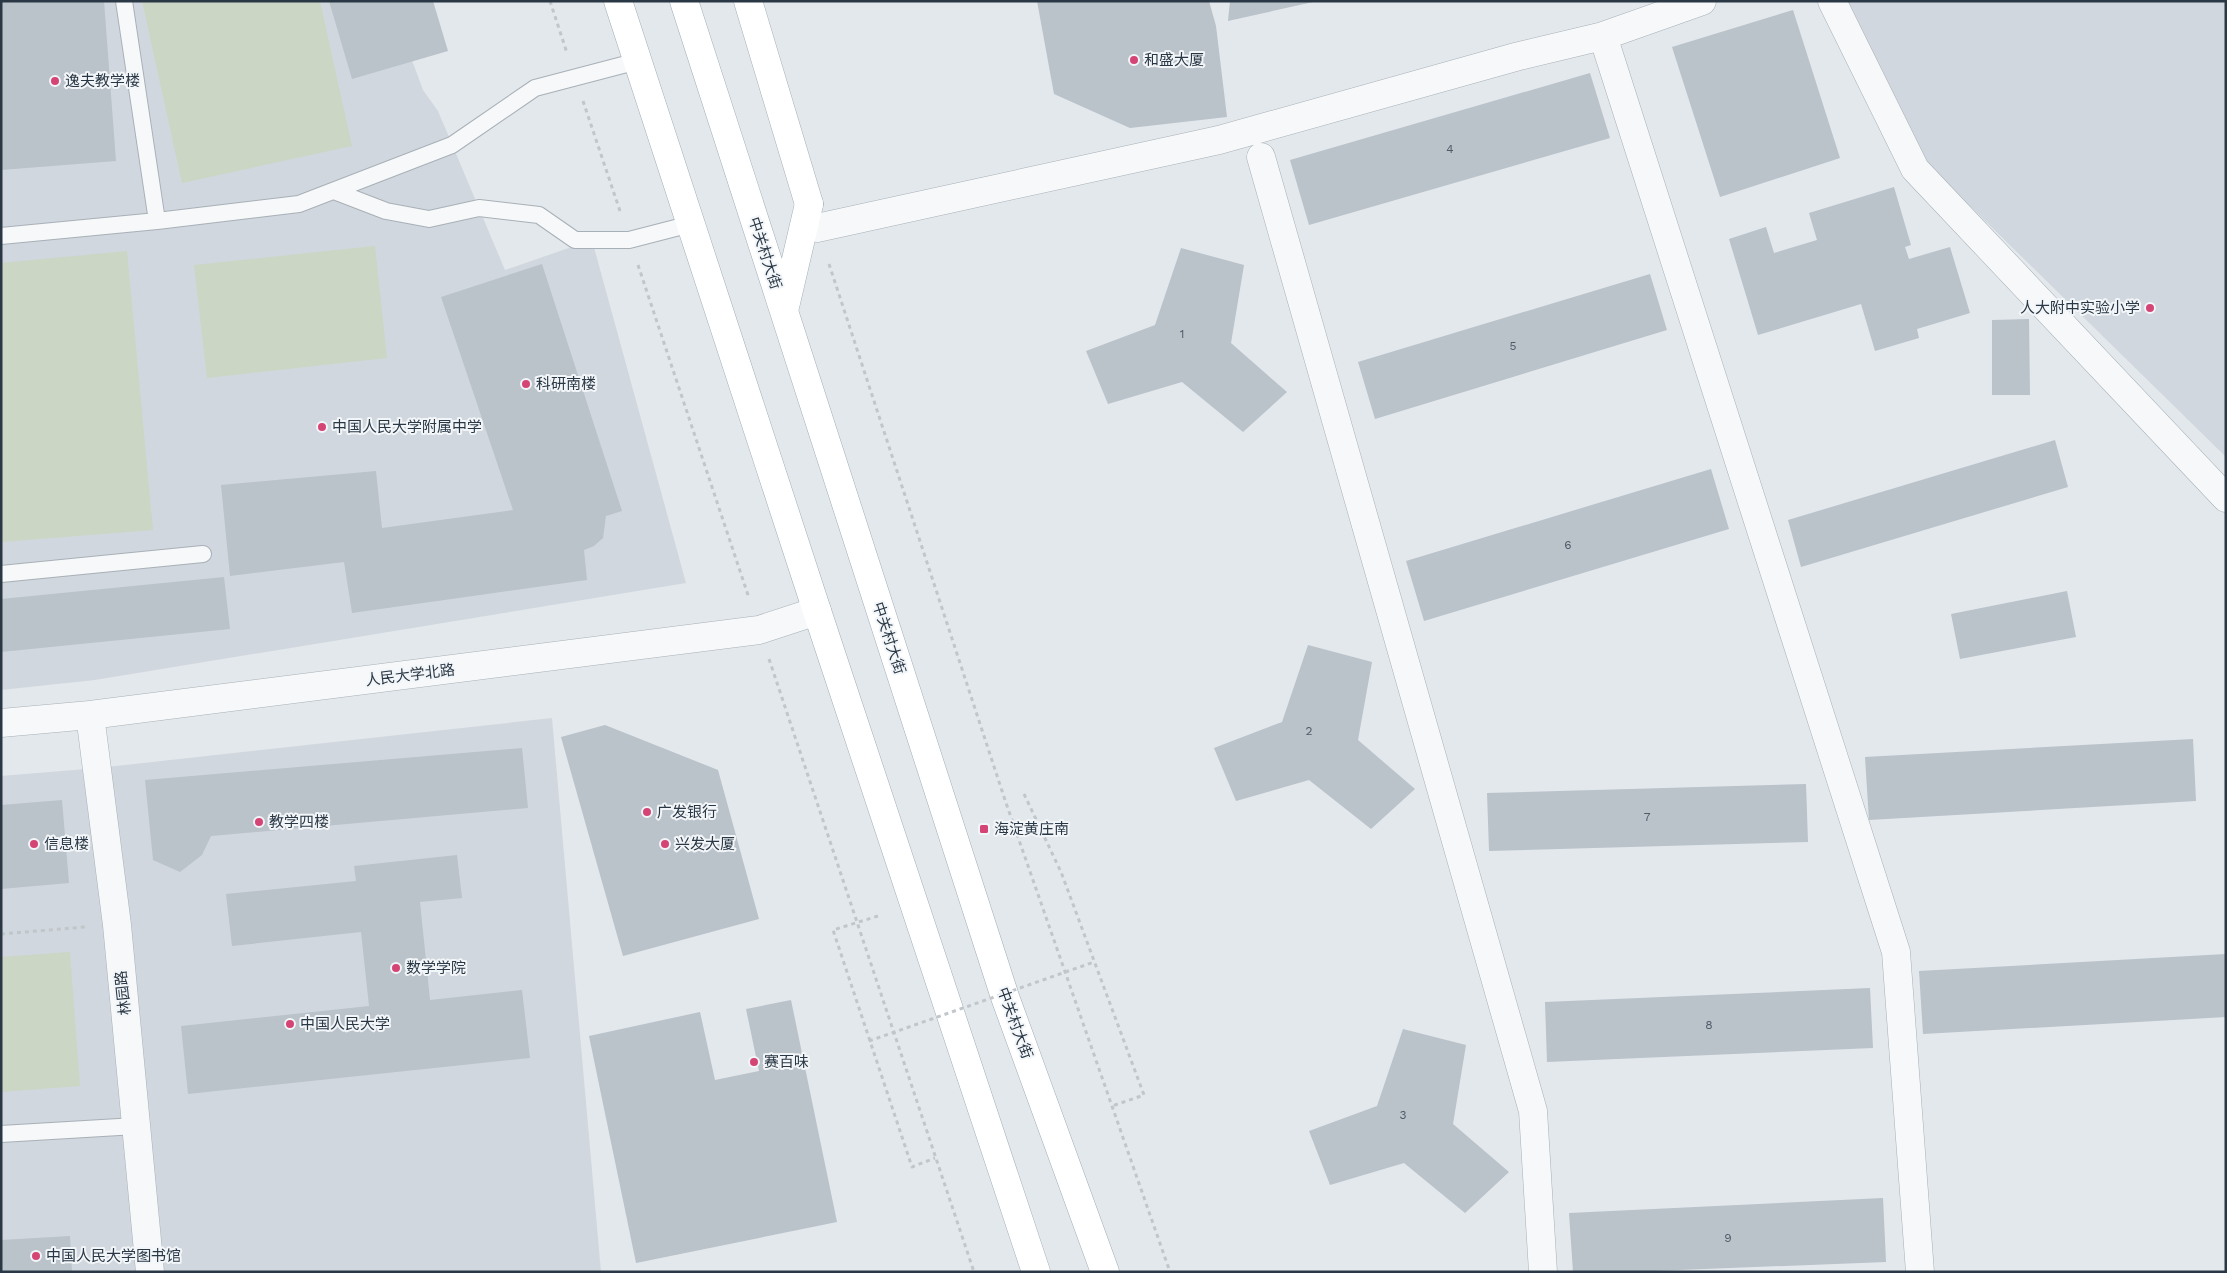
<svg xmlns="http://www.w3.org/2000/svg" width="2227" height="1273" font-family="'Work Sans','Noto Sans SC',sans-serif">
<style>
.built{fill:#d1d7de}
.green{fill:#cbd6c4}
.building{fill:#bac2ca}
.lines{fill:none;stroke-linecap:round;stroke-linejoin:round}
.lane-casing{stroke:#a8b0b7;stroke-width:18}
.street-casing{stroke:#a8b0b7;stroke-width:29}
.secondary-casing{stroke:#a8b0b7;stroke-width:29}
.primary-casing{stroke:#a1aeb8;stroke-width:29}
.path{stroke:#c1c6ca;stroke-width:3;stroke-dasharray:4 4;stroke-linecap:butt}
.lane{stroke:#f6f8f9;stroke-width:16}
.street{stroke:#f6f8f9;stroke-width:28}
.secondary{stroke:#fff;stroke-width:28}
.primary{stroke:#fff;stroke-width:28}
.path-bridge{stroke:#c1c6ca;stroke-width:3;stroke-dasharray:4 4;stroke-linecap:butt}
.poi-dot{fill:#d44474;stroke:#f3f6f9;stroke-width:2}
.labels{text-anchor:middle;dominant-baseline:central;stroke-width:4;stroke-linejoin:round;paint-order:stroke}
.number-label{font-size:12px;fill:#4e5a66}
.poi-label{font-size:15px;fill:#2a3845;stroke:#f3f6f9;text-anchor:start}
.street-label{font-size:15px;fill:#2a3845;stroke:#f3f6f9}
</style>
<rect width="100%" height="100%" fill="#e3e8ec"/>
<path class="built" d="M1 1H390L423 90 438 111 505 270 592 240 686 583 95 680 1 690Z
M1847 1H2226V457L1923 160Z
M552 718 601 1272H1V776L98 768Z"/>
<path class="green" d="M142 1H320L352 146 182 183Z
M375 246 387 358 207 378 194 265Z
M127 251 153 530 1 542V263Z
M70 952 80 1086 1 1092V957Z"/>
<path class="building" d="M1 1H104L116 161 1 170Z
M329 1H433L448 51 352 79Z
M1037 1H1209L1216 26 1227 117 1130 128 1054 94Z
M1230 1H1313V2L1228 21Z
M1793 10 1840 158 1720 197 1672 47Z
M1590 73 1610 138 1309 225 1290 160Z
M1894 187 1911 245 1905 247 1909 259 1950 247 1970 313 1917 329 1919 338 1875 351 1861 304 1758 335 1729 239 1766 227 1774 253 1817 240 1809 213Z
M1181 248 1244 265 1231 343 1287 392 1243 432 1182 382 1108 404 1086 351 1155 325Z
M542 264 622 511 606 516 603 538 594 546 584 550 587 580 352 613 344 562 230 576 221 485 376 471 382 528 513 510 441 297Z
M1650 274 1667 330 1375 419 1358 362Z
M2029 319 2030 395H1992V320Z
M2055 440 2068 487 1801 567 1788 520Z
M1711 469 1729 529 1424 621 1406 561Z
M224 577 230 629 1 652V599Z
M2067 591 2076 637 1960 659 1951 614Z
M1308 645 1372 662 1358 740 1415 789 1371 829 1309 780 1236 801 1214 748 1282 722Z
M605 725 718 770 759 919 623 956 561 737Z
M2193 739 2196 801 1869 820 1865 757Z
M522 748 528 808 211 836 202 855 180 872 153 860 145 780Z
M1806 784 1808 842 1489 851 1487 793Z
M62 800 69 883 1 889V805Z
M457 855 462 898 420 902 430 1000 522 990 530 1058 188 1094 181 1026 369 1006 361 932 232 946 226 894 356 881 354 866Z
M2226 954V1017L1923 1034 1919 971Z
M1870 988 1873 1048 1547 1062 1545 1002Z
M791 1000 837 1222 636 1263 589 1036 700 1012 715 1080 759 1071 746 1009Z
M1403 1029 1466 1045 1453 1124 1509 1172 1465 1213 1404 1163 1330 1185 1309 1131 1377 1106Z
M1883 1198 1886 1262 1628 1272H1573L1569 1213Z
M70 1236 72 1272H1V1240Z"/>
<g class="lines">
<defs>
<path id="lane" d="M124 1 157 221
M334 191 386 211 429 219 479 208 539 215 575 240H629L691 224
M1 236 157 221 299 204 452 145 535 88 638 61
M1 574 203 554
M1 1134 136 1126"/>
<path id="street" d="M1832 1 1915 169 2226 498
M1603 36 1896 952 1920 1272
M1261 157 1533 1111 1543 1272
M817 228 1219 140 1519 56 1603 36 1702 1
M90 715 117 925 150 1272
M1 723 90 715 759 630 817 611"/>
<path id="secondary" d="M748 1 809 204"/>
<path id="primary" d="M618 1 817 611 1036 1272
M684 1 1005 997 1105 1272
M784 311 809 204"/>
</defs>
<use href="#lane" class="lane-casing"/>
<use href="#street" class="street-casing"/>
<use href="#secondary" class="secondary-casing"/>
<use href="#primary" class="primary-casing"/>
<path class="path" d="M550 1 567 53
M583 101 621 214
M829 264 1005 800 1170 1272
M638 265 749 598
M769 659 974 1272
M1024 794 1061 872 1144 1095 1112 1106
M878 916 833 930 912 1167 935 1158
M1 934 85 927"/>
<use href="#lane" class="lane"/>
<use href="#street" class="street"/>
<use href="#secondary" class="secondary"/>
<use href="#primary" class="primary"/>
<path class="path-bridge" d="M869 1041 1094 962"/>
</g>
<g class="poi-dot">
<circle cx="1134" cy="60" r="5"/>
<circle cx="55" cy="81" r="5"/>
<circle cx="2150" cy="308" r="5"/>
<circle cx="526" cy="384" r="5"/>
<circle cx="322" cy="427" r="5"/>
<circle cx="647" cy="812" r="5"/>
<circle cx="259" cy="822" r="5"/>
<rect x="979" y="824" width="10" height="10" rx="2.5"/>
<circle cx="34" cy="844" r="5"/>
<circle cx="665" cy="844" r="5"/>
<circle cx="396" cy="968" r="5"/>
<circle cx="290" cy="1024" r="5"/>
<circle cx="754" cy="1062" r="5"/>
<circle cx="36" cy="1256" r="5"/>
</g>
<g class="labels">
<g class="number-label">
<text x="1450" y="149">4</text>
<text x="1182" y="334">1</text>
<text x="1513" y="346">5</text>
<text x="1568" y="545">6</text>
<text x="1309" y="731">2</text>
<text x="1647" y="817">7</text>
<text x="1709" y="1025">8</text>
<text x="1403" y="1115">3</text>
<text x="1728" y="1238">9</text>
</g>
<g class="poi-label">
<text x="1144" y="60">和盛大厦</text>
<text x="65" y="81">逸夫教学楼</text>
<text x="2140" y="308" text-anchor="end">人大附中实验小学</text>
<text x="536" y="384">科研南楼</text>
<text x="332" y="427">中国人民大学附属中学</text>
<text x="657" y="812">广发银行</text>
<text x="269" y="822">教学四楼</text>
<text x="994" y="829">海淀黄庄南</text>
<text x="44" y="844">信息楼</text>
<text x="675" y="844">兴发大厦</text>
<text x="406" y="968">数学学院</text>
<text x="300" y="1024">中国人民大学</text>
<text x="764" y="1062">赛百味</text>
<text x="46" y="1256">中国人民大学图书馆</text>
</g>
<g class="street-label">
<text transform="translate(765 253) rotate(72)">中关村大街</text>
<text transform="translate(889 638) rotate(72)">中关村大街</text>
<text transform="translate(410 675) rotate(-7)">人民大学北路</text>
<text transform="translate(123 993) rotate(-96)">林园路</text>
<text transform="translate(1015 1023) rotate(70)">中关村大街</text>
</g>
</g>
<rect width="2227" height="1273" fill="none" stroke="#2a3845" stroke-width="5"/>
</svg>
